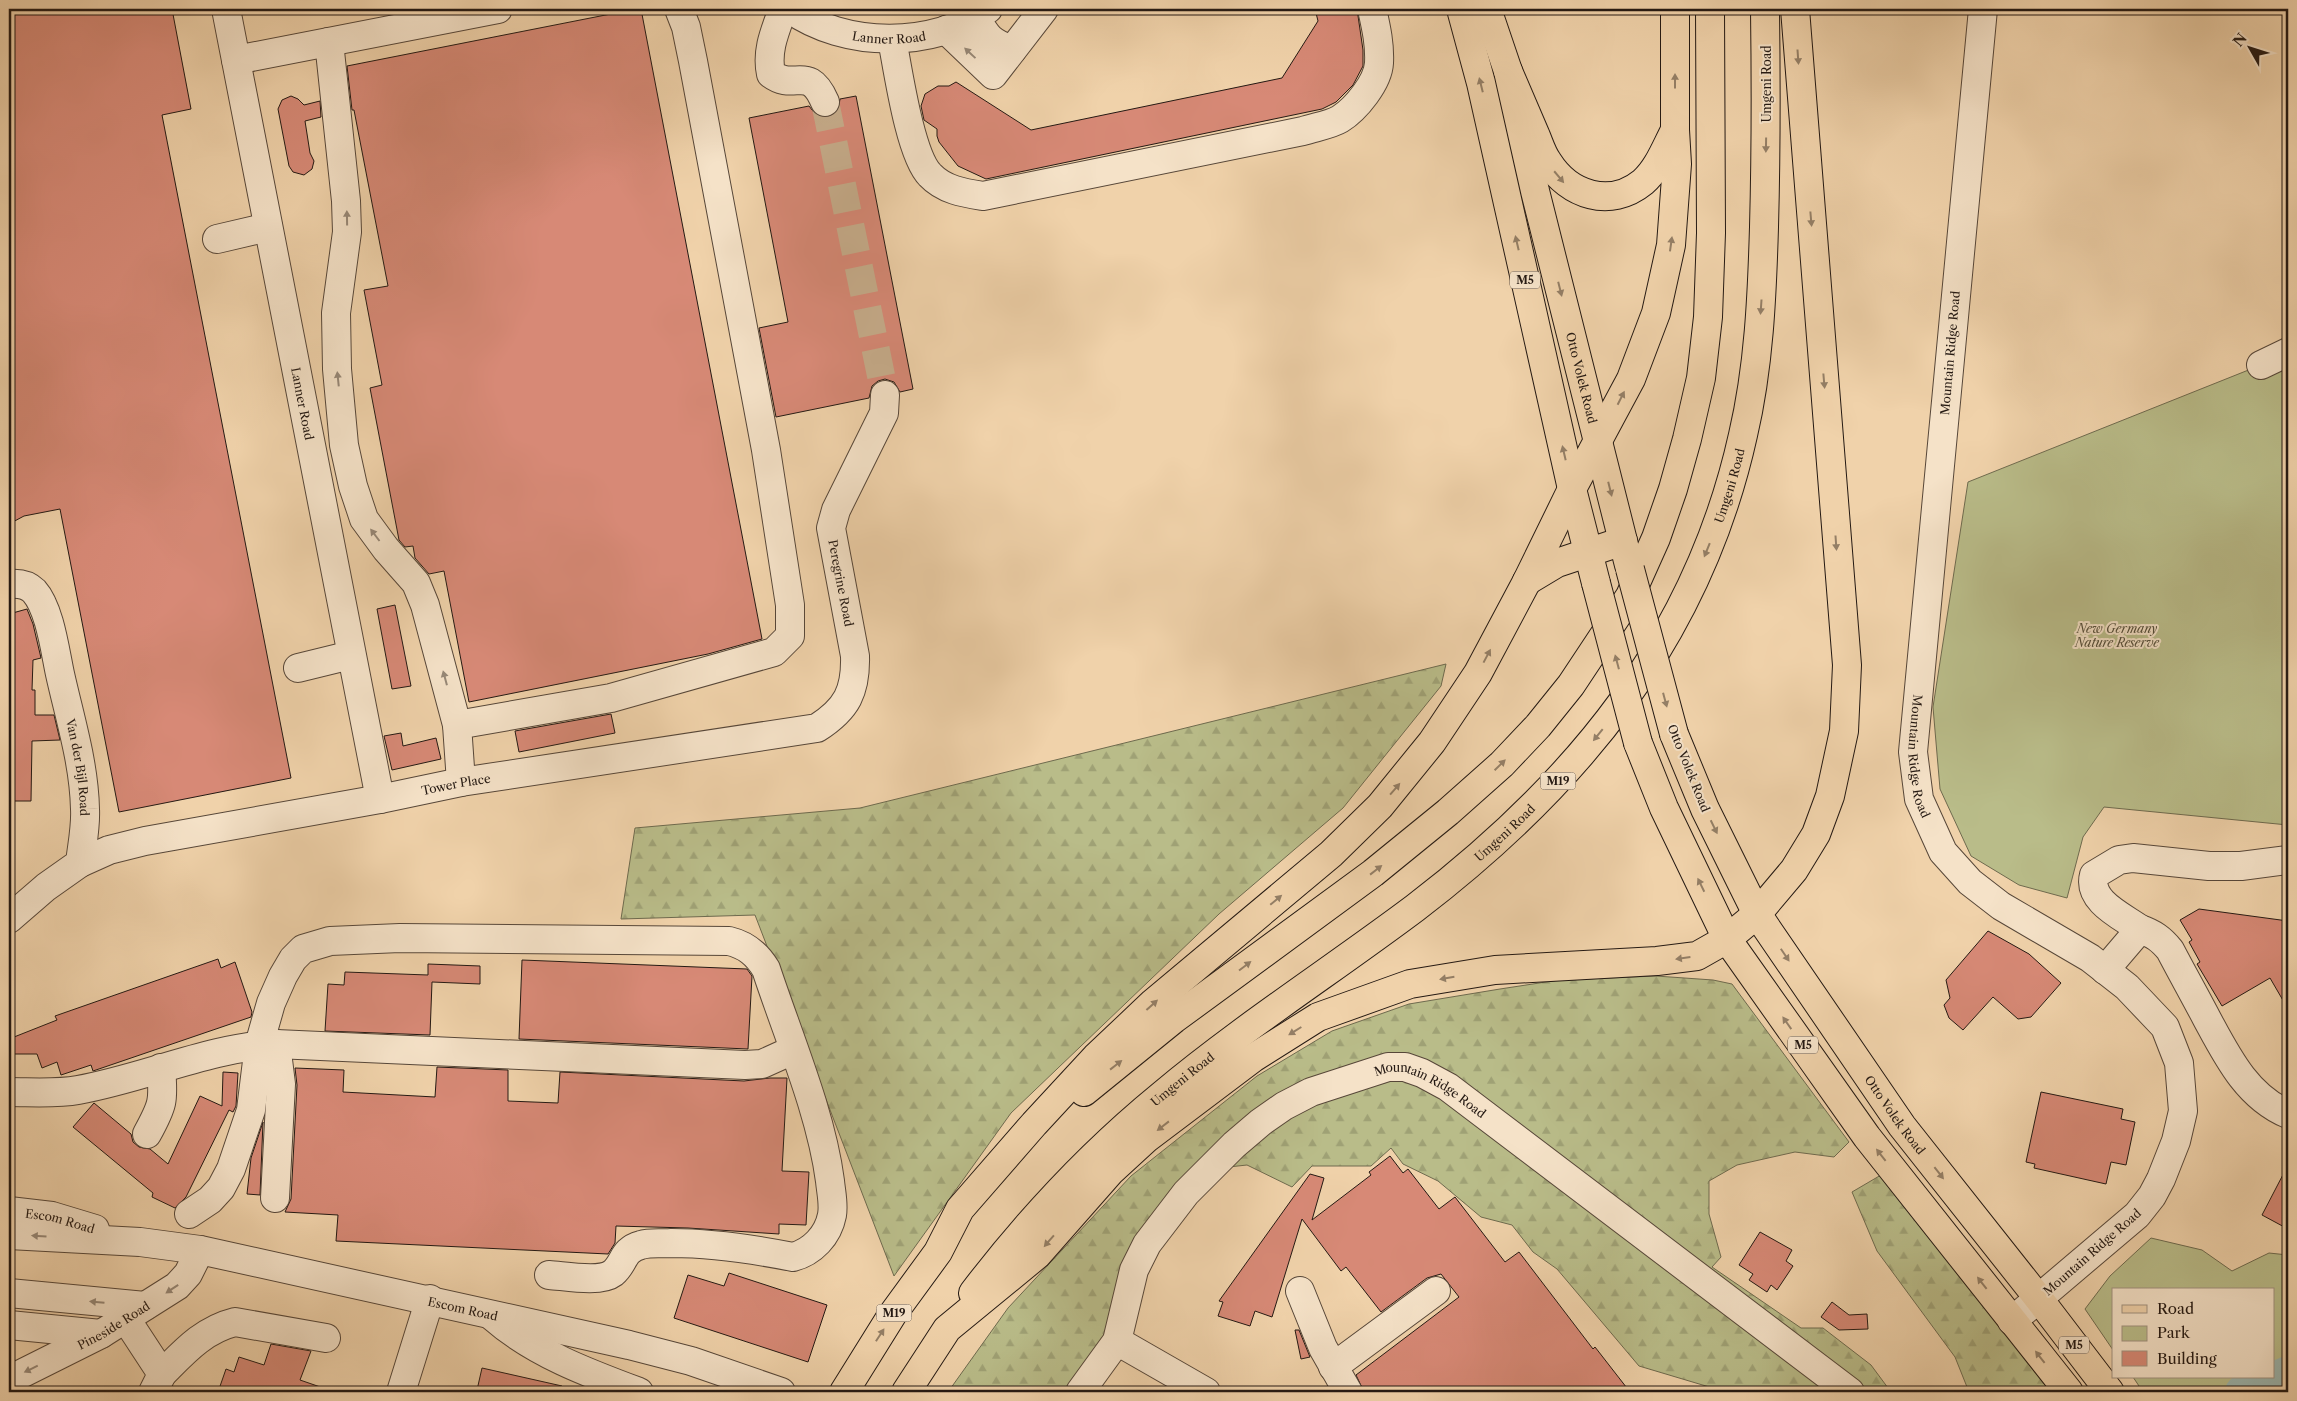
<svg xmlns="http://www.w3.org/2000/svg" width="2297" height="1401" font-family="'Libre Caslon Text',serif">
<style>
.forest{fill:url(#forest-firs);stroke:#6e6a4e}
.park{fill:#b9bc89;stroke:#6e6a4e}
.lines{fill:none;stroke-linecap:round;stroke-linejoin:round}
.river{stroke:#9bb6af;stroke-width:34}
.building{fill:#d78976;stroke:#241913}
.minor-tunnel{stroke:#c7ad8c;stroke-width:28;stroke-dasharray:28 14;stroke-linecap:butt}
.minor-casing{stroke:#574739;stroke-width:30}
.major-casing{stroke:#241913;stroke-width:30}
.highway-casing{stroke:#241913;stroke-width:30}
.minor{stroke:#f5e2c8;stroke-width:28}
.major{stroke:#f0d2aa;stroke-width:28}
.highway{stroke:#f0d2aa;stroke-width:28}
.major-bridge-casing{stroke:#241913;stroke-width:30;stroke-linecap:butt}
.major-bridge{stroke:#f0d2aa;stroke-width:28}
.oneway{fill:#978877}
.oneway2{fill:#947f66}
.labels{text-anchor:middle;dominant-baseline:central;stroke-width:4;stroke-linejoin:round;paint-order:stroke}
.shield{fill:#f5e2c8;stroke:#635549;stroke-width:1}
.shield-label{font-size:11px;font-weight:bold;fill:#241913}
.street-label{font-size:12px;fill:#241913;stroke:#f5e2c8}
.park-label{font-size:12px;font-style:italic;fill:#514a36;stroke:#f5e2c8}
</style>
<defs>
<pattern id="forest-firs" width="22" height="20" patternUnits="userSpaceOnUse" patternTransform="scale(1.25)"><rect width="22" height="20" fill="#b9bc89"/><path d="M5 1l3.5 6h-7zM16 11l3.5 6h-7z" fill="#9fa175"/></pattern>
</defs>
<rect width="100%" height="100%" fill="#f0d2aa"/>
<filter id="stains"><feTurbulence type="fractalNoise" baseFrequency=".004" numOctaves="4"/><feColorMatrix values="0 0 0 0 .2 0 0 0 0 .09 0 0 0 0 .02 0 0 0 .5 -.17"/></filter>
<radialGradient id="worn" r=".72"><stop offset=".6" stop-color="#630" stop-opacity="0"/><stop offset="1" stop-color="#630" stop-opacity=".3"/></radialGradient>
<path class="forest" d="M1446 664 1441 686 1343 808 1219 914 1011 1113 894 1276 755 915 621 919 635 828 860 808Z
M1656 976 1713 980 1732 984 1849 1142 1834 1157 1795 1152 1737 1165 1709 1181V1214L1721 1257 1712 1267 1801 1328H1823L1871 1365 1891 1392H1726L1639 1366 1557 1269 1533 1252 1512 1225 1481 1217 1438 1181 1403 1164 1391 1148 1371 1166H1312L1292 1187 1247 1165 1210 1169 1186 1193 1080 1392H948L1008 1308 1131 1176 1257 1076 1332 1031 1409 1004 1500 989 1559 980Z
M1881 1175 2051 1392H1969L1955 1357 1877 1251 1852 1192Z"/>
<path class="park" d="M2261 365 2288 368V825L2104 807 2083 837 2067 898 2019 885 1971 856 1940 789 1933 707 1968 482Z
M2151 1238 2202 1250 2232 1271 2269 1253 2288 1255V1392H2143L2133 1377H2273V1290H2113V1350L2085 1309 2110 1276Z"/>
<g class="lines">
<path class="river" d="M2242 1392 2288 1373"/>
</g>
<path class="building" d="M9 9H172L191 109 162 115 291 778 119 812 60 509 24 516 9 524V163H12L9 144Z
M636 9H641L762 639 708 654 469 702 444 571 429 574 415 558 413 546 405 547 399 540 370 388 382 385 364 290 388 286 354 110H352L347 66Z
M1315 9H1357L1363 50V66L1353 85 1336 102 1322 109 986 179 958 166 939 142 937 136V129L924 120 921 106 925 94 938 86H949L956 82 1031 130 1282 78 1318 21Z
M291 96 298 99 304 105 320 101 321 117 305 121 310 153 314 161 312 169 304 175 293 172 289 166 278 109 282 100Z
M856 96 913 389 900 392 894 382 885 379 878 381 872 386 869 398 776 417 759 328 788 322 749 118 809 106 816 115 825 118 832 116 838 111 840 99Z
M395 605 411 686 392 689 377 609Z
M27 609 33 624 41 658 33 660 32 690H35V715H54L60 740 32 741 31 801H9V614Z
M611 714 615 733 519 752 515 731Z
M401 733 403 746 436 738 441 759 392 770 384 736Z
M2199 909 2288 921V1009L2270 978 2222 1006 2197 964 2200 962 2189 942 2192 940 2180 920Z
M1988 931 2029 954 2061 983 2031 1017 2018 1019 1993 997 1963 1030 1949 1018 1944 1005 1950 998 1946 980Z
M218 959 221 968 235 962 252 1012 251 1017 93 1071 91 1065 61 1075 57 1062 42 1068 37 1054H9V1039L57 1020 55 1016Z
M522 960 747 969 752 976 748 1049 519 1039Z
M428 964 480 966V984L432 982 430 1035 325 1031 328 984 344 985 345 972 428 975Z
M437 1067 508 1070V1101L558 1103 560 1072 744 1081 770 1078H787L782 1171 809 1172 806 1225 779 1224V1234L688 1228 616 1226 615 1243 608 1254 336 1241 338 1215 285 1212 291 1199 297 1085 295 1068 344 1070 343 1092 435 1097Z
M223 1072 238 1073 236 1106 233 1112 229 1110 186 1197 175 1208 152 1197 153 1193 73 1127 94 1103 131 1134 133 1142 139 1147 150 1149 168 1164 200 1096 222 1106Z
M2041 1092 2123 1109 2121 1119 2135 1122 2126 1165 2111 1162 2106 1184 2034 1168 2035 1164 2026 1162Z
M263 1122 260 1195 247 1194 251 1158Z
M1390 1156 1403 1173 1408 1169 1439 1209 1455 1197 1505 1262 1519 1252 1593 1349 1595 1347 1630 1392H1364L1356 1375 1459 1297 1441 1274 1427 1278 1381 1312 1346 1267 1341 1271 1302 1219 1272 1317 1255 1311 1250 1326 1218 1316 1223 1302 1219 1301 1310 1174 1324 1178 1312 1220 1371 1175 1369 1172Z
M2288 1165V1229L2262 1215Z
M1760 1232 1792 1250 1786 1261 1793 1266 1777 1290 1771 1285 1767 1292 1749 1280 1753 1274 1739 1265Z
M729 1273 827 1305 808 1362 674 1318 688 1275 724 1286Z
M1832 1302 1849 1315 1867 1314 1868 1329 1839 1330 1821 1317Z
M1295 1330H1299L1310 1357 1301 1359Z
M271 1344 311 1351 300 1380 329 1390 328 1392H218L226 1369 234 1372 239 1357 264 1365Z
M482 1368 562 1386V1392H488L477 1390Z"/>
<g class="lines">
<path class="minor-tunnel" d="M825 102 885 395"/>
<defs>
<g id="minor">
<path id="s1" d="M226 9 380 799"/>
<path d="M783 9C775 31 766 51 771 74 795 92 808 63 825 102"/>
<path id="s2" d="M790 9C844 48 934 49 988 9"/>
<path id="s3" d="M1983 9 1913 752 1919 799 1943 852 1970 882 2001 906 2090 958 2127 987 2165 1027 2179 1063 2183 1111 2176 1141 2161 1179 2152 1196 2137 1215 2012 1321"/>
<path d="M976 18C987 37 990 42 1012 50"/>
<path d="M946 30 993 75 1044 9"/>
<path d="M892 39C898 70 910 155 930 175 944 190 964 193 983 196L1303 131C1315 127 1330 125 1340 119 1356 109 1378 82 1379 63 1380 44 1376 27 1372 9"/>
<path d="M329 42 346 201 347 232 336 313 337 369 344 445 353 486 364 519 386 549 416 583 425 605 457 725 461 782"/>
<path d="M236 60 498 9"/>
<path d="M217 239 268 227"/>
<path d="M2261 365 2288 352"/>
<path id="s4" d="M9 584C18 583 27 584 34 591 50 609 55 651 60 674 70 719 84 763 85 809 86 827 82 845 80 863L46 887 9 919"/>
<path d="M298 668 351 655"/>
<path d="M457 725 611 698 774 652 790 636V605L766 450 693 61 686 27 679 9"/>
<path id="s5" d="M80 863 109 850 145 841 380 799 461 782 817 728C847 709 856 691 855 656L831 528 836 510 884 413 885 395"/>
<path d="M2140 929C2122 916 2087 901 2094 875L2119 860 2133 858 2209 866H2241L2288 860"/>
<path d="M2105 970 2140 929C2154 934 2161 939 2170 950 2182 973 2195 996 2207 1019 2227 1056 2247 1097 2288 1114"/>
<path d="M9 1092C31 1092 56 1094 78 1090 145 1078 208 1048 276 1044L745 1065 762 1064 793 1050"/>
<path d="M147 1134C163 1105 164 1101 161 1068"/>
<path d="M275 1198 281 1084 276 1044"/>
<path id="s6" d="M9 1211 52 1216 95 1229"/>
<path d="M189 1214 210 1200 221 1188 231 1169 251 1110 259 1045 271 1003 283 976 293 959 303 949 330 941 400 938 729 941C746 945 757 954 766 969 788 1036 821 1112 830 1181 831 1192 834 1204 832 1215 828 1236 812 1252 793 1257 752 1249 713 1243 672 1243 662 1244 651 1242 641 1245 622 1250 625 1263 613 1273 600 1283 565 1276 549 1275"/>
<path id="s7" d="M9 1235 140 1242 200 1250 629 1345 691 1361 781 1392"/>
<path d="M1300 1291 1323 1348 1348 1392"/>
<path d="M9 1293 145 1306"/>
<path d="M493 1317C534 1353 588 1373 639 1392"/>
<path d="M126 1319 162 1374 153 1392"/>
<path d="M9 1325 101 1334"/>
<path d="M1117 1341 1206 1392"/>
<path d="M1333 1367 1436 1291"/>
<path d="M162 1374C184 1352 203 1330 235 1322L326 1338"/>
<path id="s8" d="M9 1380 101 1334 177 1286 188 1274 200 1250"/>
<path d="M401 1392 430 1299"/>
<path id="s9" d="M1080 1392 1117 1341 1134 1270 1147 1244 1186 1193 1234 1145 1261 1122 1284 1106 1311 1092 1388 1067H1405L1422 1073 1448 1087 1850 1392"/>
</g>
<g id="major">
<path d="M1461 9 1481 83 1572 489 1596 583"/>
<path id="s10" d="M1487 9 1508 71 1535 191 1629 565"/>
<path id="s11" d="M1674 734 1705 809 1757 914 1902 1126 2039 1299 2110 1392"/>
<path d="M1638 743 1664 808 1727 939 1867 1137 2069 1392"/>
</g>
<g id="highway">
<path d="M1508 71C1517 92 1526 113 1535 134 1539 143 1542 154 1548 162 1569 195 1610 209 1643 182 1658 169 1666 147 1675 130"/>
<path d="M1527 581 1557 563 1623 541"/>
<path d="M1084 1092 1174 1019 1373 873 1448 812 1502 764 1538 726 1571 685 1630 596 1656 538 1673 489 1687 439 1701 378 1708 317 1711 233 1710 9"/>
<path id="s12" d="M973 1293C1028 1221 1091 1153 1162 1095 1242 1028 1331 971 1415 908 1577 784 1698 638 1743 435 1759 367 1762 296 1764 227 1766 154 1766 81 1765 9"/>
<path d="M844 1392 892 1315 938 1252 960 1209 1034 1124 1096 1057 1153 1003 1331 854 1380 806 1432 742 1478 673 1527 581 1572 489 1631 379 1656 313 1671 245 1677 164 1675 130V9"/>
<path d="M906 1392 947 1329 1037 1255 1110 1172 1147 1138 1253 1058 1318 1017 1410 984 1495 970 1657 961 1697 956 1727 939 1757 914 1794 870 1816 834 1830 796 1844 731 1847 665 1795 9"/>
</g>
</defs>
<use href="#minor" class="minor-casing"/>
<use href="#major" class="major-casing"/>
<use href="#highway" class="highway-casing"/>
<use href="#minor" class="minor"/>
<use href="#major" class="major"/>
<use href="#highway" class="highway"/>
<defs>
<path id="major-bridge" d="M1630 569 1674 734
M1596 583 1638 743"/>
</defs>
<use href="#major-bridge" class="major-bridge-casing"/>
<use href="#major-bridge" class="major-bridge"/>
</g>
<defs><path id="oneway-solid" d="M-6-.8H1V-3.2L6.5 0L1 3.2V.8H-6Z" transform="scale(1.25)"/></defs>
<g class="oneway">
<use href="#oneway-solid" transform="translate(970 53) rotate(-137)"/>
<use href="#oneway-solid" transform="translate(347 218) rotate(-91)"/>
<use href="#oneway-solid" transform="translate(338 379) rotate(-96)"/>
<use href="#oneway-solid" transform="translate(375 535) rotate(-127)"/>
<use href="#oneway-solid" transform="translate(445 678) rotate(-105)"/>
<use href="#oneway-solid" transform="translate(39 1236) rotate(-177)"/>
<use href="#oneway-solid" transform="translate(172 1289) rotate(146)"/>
<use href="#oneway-solid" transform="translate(97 1302) rotate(-175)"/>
<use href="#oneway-solid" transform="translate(31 1369) rotate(154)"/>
</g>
<g class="oneway2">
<use href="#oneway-solid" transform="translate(1798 57) rotate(86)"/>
<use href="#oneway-solid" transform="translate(1675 81) rotate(-90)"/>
<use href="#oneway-solid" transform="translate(1481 85) rotate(-104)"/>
<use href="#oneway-solid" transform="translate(1766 145) rotate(91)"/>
<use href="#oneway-solid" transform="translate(1559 177) rotate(50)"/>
<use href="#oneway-solid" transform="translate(1811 219) rotate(85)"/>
<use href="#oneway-solid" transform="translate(1517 243) rotate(-103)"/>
<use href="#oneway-solid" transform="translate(1671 244) rotate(-82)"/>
<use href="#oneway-solid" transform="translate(1560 289) rotate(76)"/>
<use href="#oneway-solid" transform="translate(1761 307) rotate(94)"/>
<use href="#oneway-solid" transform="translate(1824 381) rotate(85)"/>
<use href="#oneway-solid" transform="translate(1621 398) rotate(-63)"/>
<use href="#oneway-solid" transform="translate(1564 453) rotate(-103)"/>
<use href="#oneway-solid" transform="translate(1610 489) rotate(76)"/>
<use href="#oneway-solid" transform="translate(1836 543) rotate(86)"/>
<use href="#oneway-solid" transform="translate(1707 550) rotate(112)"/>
<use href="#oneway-solid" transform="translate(1487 656) rotate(-62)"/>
<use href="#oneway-solid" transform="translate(1617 662) rotate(-105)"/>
<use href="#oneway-solid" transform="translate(1665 700) rotate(75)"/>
<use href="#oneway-solid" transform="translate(1598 735) rotate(129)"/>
<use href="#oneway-solid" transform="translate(1500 765) rotate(-44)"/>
<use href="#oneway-solid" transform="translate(1395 789) rotate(-49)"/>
<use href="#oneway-solid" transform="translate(1714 827) rotate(64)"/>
<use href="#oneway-solid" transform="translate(1376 870) rotate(-38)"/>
<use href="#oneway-solid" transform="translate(1701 885) rotate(-116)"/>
<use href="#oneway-solid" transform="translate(1276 900) rotate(-40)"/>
<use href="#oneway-solid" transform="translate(1785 955) rotate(56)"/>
<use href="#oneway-solid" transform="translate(1683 958) rotate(172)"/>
<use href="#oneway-solid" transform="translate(1245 966) rotate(-37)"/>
<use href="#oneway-solid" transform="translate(1447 978) rotate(170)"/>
<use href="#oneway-solid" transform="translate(1152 1005) rotate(-42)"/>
<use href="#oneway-solid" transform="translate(1787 1023) rotate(-125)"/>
<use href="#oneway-solid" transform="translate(1295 1031) rotate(148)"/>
<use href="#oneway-solid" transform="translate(1116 1065) rotate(-38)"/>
<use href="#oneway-solid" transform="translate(1163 1126) rotate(142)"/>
<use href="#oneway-solid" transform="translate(1881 1155) rotate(-128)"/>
<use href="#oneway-solid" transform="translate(1939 1173) rotate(52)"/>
<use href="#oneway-solid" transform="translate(1049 1241) rotate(131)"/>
<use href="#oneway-solid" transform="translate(1982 1283) rotate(-128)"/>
<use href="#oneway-solid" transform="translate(880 1335) rotate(-57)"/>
<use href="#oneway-solid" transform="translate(2040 1357) rotate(-128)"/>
</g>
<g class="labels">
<g class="shield">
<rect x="1510" y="271.5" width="30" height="17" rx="4"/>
<rect x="1540.5" y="772.5" width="35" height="17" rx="4"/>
<rect x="1788" y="1036.5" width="30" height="17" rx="4"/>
<rect x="876.5" y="1304.5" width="35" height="17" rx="4"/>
<rect x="2059" y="1336.5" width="30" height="17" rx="4"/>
</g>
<g class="shield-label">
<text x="1525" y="280">M5</text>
<text x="1558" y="781">M19</text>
<text x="1803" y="1045">M5</text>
<text x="894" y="1313">M19</text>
<text x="2074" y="1345">M5</text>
</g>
<g class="street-label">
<text stroke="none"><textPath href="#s2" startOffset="105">Lanner Road</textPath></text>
<text transform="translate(1766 84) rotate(-90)">Umgeni Road</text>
<text transform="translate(1950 353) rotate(-85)">Mountain Ridge Road</text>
<text stroke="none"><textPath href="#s10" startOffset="381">Otto Volek Road</textPath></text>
<text stroke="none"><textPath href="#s1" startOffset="402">Lanner Road</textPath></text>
<text stroke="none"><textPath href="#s12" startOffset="1125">Umgeni Road</textPath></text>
<text transform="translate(841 583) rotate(79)">Peregrine Road</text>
<text stroke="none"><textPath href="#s3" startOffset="751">Mountain Ridge Road</textPath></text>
<text stroke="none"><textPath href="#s4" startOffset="210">Van der Bijl Road</textPath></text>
<text transform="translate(1689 768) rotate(68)">Otto Volek Road</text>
<text stroke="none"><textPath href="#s5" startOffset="385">Tower Place</textPath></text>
<text stroke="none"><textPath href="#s12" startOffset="706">Umgeni Road</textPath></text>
<text stroke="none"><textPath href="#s12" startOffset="300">Umgeni Road</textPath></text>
<text stroke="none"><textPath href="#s9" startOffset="520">Mountain Ridge Road</textPath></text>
<text stroke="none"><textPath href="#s11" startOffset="442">Otto Volek Road</textPath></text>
<text stroke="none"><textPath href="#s6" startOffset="52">Escom Road</textPath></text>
<text transform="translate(2092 1252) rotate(-41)">Mountain Ridge Road</text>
<text stroke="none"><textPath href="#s7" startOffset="461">Escom Road</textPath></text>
<text stroke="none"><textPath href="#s8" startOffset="118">Pineside Road</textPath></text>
</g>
<g class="park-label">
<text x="2117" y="628">New Germany<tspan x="2117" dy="14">Nature Reserve</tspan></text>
</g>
</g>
<rect width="2297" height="1401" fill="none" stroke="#f0d2aa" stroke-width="30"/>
<rect x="10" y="10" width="2277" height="1381" fill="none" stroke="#241913" stroke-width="2.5"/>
<rect x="15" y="15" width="2267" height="1371" fill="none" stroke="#241913"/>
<rect x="2112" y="1288" width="162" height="90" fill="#f5e2c8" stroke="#a19280"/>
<rect x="2122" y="1305" width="25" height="8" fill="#f0d2aa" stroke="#a19280"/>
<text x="2157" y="1314" font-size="15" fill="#241913">Road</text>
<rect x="2122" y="1326" width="25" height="15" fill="#b9bc89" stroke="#a19280"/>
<text x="2157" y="1338" font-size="15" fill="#241913">Park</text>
<rect x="2122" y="1351" width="25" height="15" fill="#d78976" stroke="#a19280"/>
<text x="2157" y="1364" font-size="15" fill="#241913">Building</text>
<g transform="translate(2250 48) rotate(309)" stroke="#f5e2c8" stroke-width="4" paint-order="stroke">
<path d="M0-4L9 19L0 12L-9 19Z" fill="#241913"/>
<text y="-8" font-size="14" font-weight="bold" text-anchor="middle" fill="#241913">N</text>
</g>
<rect width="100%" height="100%" filter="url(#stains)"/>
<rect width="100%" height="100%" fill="url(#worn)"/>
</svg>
